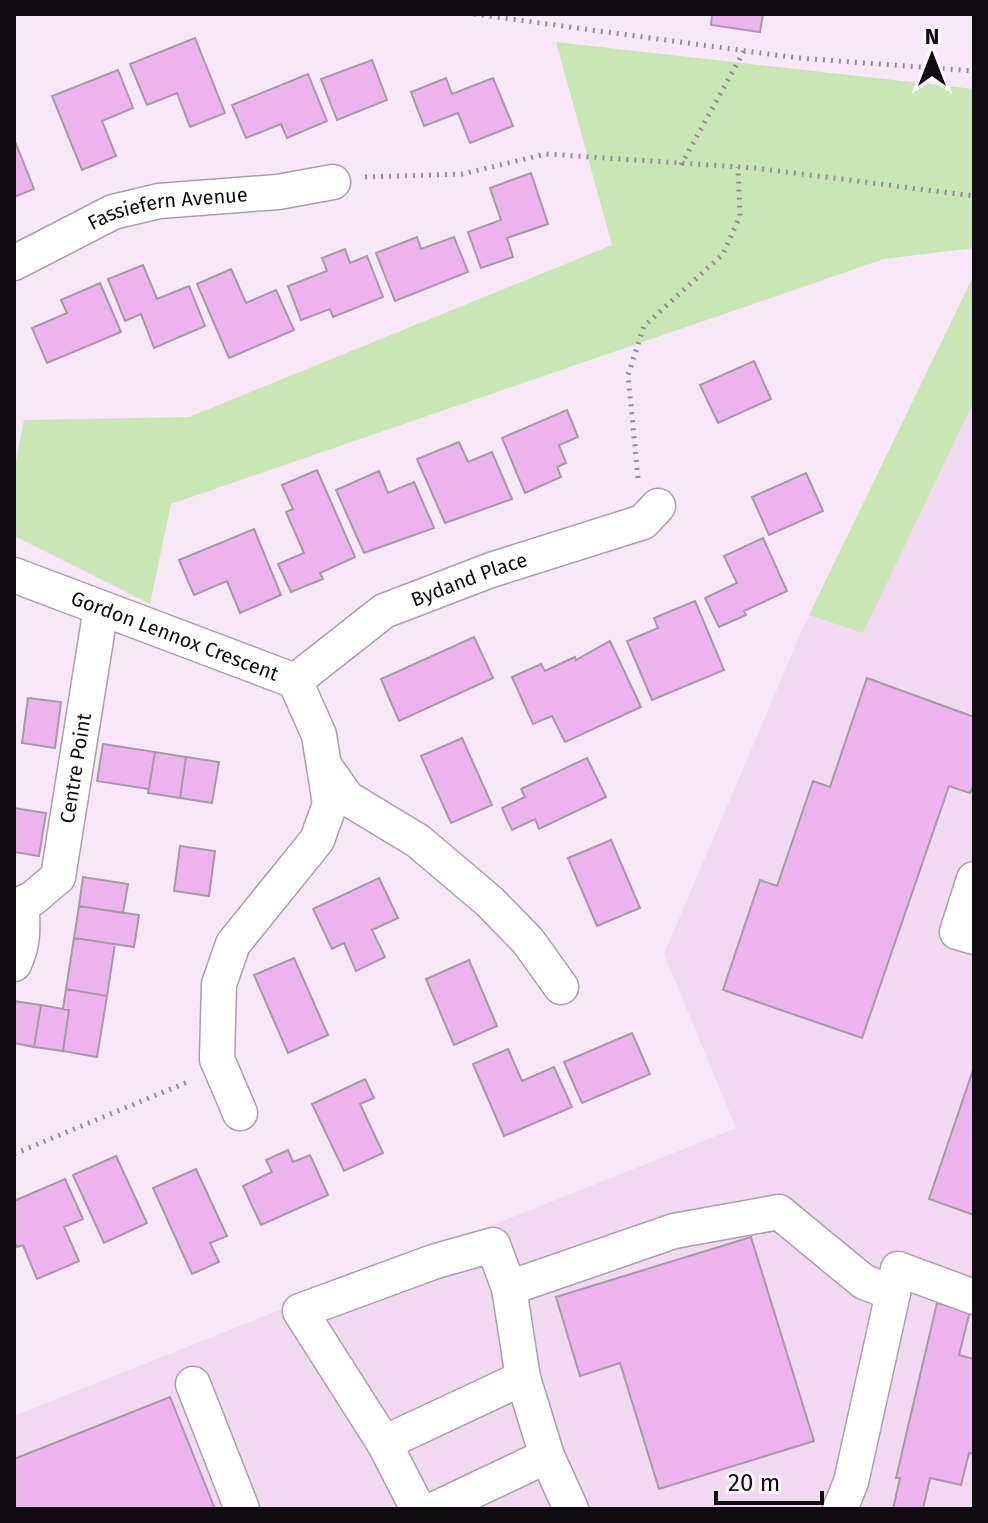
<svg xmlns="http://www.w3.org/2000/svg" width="988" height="1523" font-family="'Fira Sans',sans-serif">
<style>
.built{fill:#f1daf1}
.green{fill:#c9e7b5}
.building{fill:#edb3ef;stroke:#a899a8;stroke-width:2}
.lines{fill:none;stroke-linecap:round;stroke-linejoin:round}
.minor-casing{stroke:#ad9eae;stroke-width:37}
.path{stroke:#998c99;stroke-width:5;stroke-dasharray:2 6;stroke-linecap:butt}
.minor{stroke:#fff;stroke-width:34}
.labels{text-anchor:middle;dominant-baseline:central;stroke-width:6;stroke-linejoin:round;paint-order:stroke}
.street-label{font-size:20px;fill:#100b10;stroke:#fff8ff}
</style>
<rect width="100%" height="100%" fill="#f8e7f8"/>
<path class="built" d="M974 275V1509H14V1416L736 1128 664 954 803 628Z"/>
<path class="green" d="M556 42 974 89V248L884 259 171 504 150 604 14 536V472L24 420 189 417 612 245Z
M974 275V401L863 633 809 615Z"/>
<path class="building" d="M712 14H763L760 32 711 25Z
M195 38 225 113 190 127 177 93 147 105 130 64Z
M372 60 387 100 337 120 321 79Z
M118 70 133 108 102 121 116 156 82 170 52 96Z
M308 74 327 121 287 138 281 124 246 138 232 105Z
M446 78 452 94 493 78 513 126 470 143 458 113 424 126 411 92Z
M14 139 34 189 14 197Z
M531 173 548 224 507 238 513 257 481 268 468 232 501 220 490 188Z
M417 237 421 249 454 237 468 272 395 301 376 253Z
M345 249 350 263 367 256 383 297 333 317 330 309 301 320 288 286 327 271 322 258Z
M143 265 157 299 189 286 205 326 154 348 141 314 125 321 108 279Z
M231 269 246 303 276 290 294 330 229 358 197 284Z
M100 283 121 332 47 363 32 328 67 313 61 300Z
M754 361 771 399 718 423 700 385Z
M567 410 578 437 559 445 566 463 557 467 561 477 525 493 502 438Z
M459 442 468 462 492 452 512 499 445 523 417 459Z
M317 470 355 557 320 573 323 579 291 592 278 564 304 553 286 512 293 509 282 485Z
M379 471 388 493 414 482 434 528 364 553 336 490Z
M806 473 823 511 769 535 752 497Z
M254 529 281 595 240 613 227 581 194 595 179 560Z
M763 538 787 591 744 611 746 615 719 627 705 598 737 583 724 556Z
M695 601 724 670 652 700 627 641 658 628 654 618Z
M474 637 493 678 399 721 381 679Z
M610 641 641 707 565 742 552 716 533 724 512 677 541 664 545 671 575 657 576 660Z
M867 678 974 717V783L970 793 949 786 862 1038 723 990 760 880 777 886 813 781 830 787Z
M28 698 61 702 55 748 22 743Z
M462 738 492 805 451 823 421 756Z
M103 744 155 752 149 789 97 781Z
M155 752 186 757 180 798 148 793Z
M186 757 219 762 212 803 180 798Z
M587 758 606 797 539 829 535 819 512 830 502 808 525 797 521 789Z
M14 808 46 813 39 856 14 852Z
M611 840 640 908 597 926 568 858Z
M180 846 215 851 209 896 174 891Z
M83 877 128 884 123 913 79 906Z
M379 878 398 918 372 930 385 957 356 971 344 943 332 949 313 909Z
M79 906 139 915 134 947 74 938Z
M74 938 115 944 107 996 66 989Z
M294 958 328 1035 288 1053 254 975Z
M469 960 497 1026 454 1045 426 979Z
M66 989 107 996 97 1057 63 1051 69 1010 63 1009Z
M14 1001 41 1005 34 1047 14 1043Z
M41 1005 69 1010 63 1051 34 1047Z
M632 1033 650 1074 582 1103 564 1062Z
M508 1049 522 1081 554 1067 572 1107 504 1136 473 1064Z
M973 1070 974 1071V1215L929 1199Z
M365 1079 374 1098 360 1104 383 1153 344 1171 312 1104Z
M288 1150 293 1162 310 1155 328 1195 261 1225 243 1186 272 1172 266 1160Z
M116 1156 147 1223 104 1243 73 1175Z
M196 1169 227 1236 210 1243 219 1262 192 1274 153 1188Z
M65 1179 83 1219 64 1227 79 1261 37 1279 23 1245 17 1247 14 1241V1201Z
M751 1237 814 1441 659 1489 620 1363 580 1376 556 1297Z
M937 1303 970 1311 959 1355 974 1359V1454L969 1453 961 1485 930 1478 923 1509H893L900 1478H896Z
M170 1397 215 1509H14V1459Z"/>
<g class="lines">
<defs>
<g id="minor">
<path id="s1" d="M14 263 113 212 159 201 278 192 333 182"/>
<path id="s2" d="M14 575 295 681 319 735 330 804 317 840 233 944 219 984 217 1059 240 1113"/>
<path id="s3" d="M295 681 384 611 491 570 643 522 658 506"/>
<path d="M326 768 347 798 418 841 490 902 528 941 561 987"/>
<path d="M974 879 957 932 974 937"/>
<path id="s4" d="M14 907 32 899 58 877 101 608"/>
<path d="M14 908 22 915C23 934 22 947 14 964"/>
<path d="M893 1293 898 1269 974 1297"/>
<path d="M193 1384 242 1509"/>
<path d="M384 1443 523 1378 509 1288"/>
<path d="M547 1456 571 1509"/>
<path d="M418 1509 384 1443 300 1311 436 1261 493 1245 509 1288 674 1231 779 1212 864 1282 893 1293 851 1482 840 1509"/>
<path d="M435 1509 547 1456 523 1378"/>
</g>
</defs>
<use href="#minor" class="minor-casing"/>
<path class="path" d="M474 14 798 58 974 71
M681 165 744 51
M365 177 462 174 546 154 755 168 974 196
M638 478 628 375 644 326 723 254 740 216 738 167
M14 1154 190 1081"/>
<use href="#minor" class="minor"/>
</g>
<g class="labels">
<g class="street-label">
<text stroke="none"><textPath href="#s1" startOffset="166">Fassiefern Avenue</textPath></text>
<text stroke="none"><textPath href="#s3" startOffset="204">Bydand Place</textPath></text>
<text stroke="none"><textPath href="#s2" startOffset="172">Gordon Lennox Crescent</textPath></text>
<text stroke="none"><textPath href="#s4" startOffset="164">Centre Point</textPath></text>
</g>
</g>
<rect width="988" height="1523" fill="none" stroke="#100b10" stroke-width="32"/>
<g transform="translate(932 56)" stroke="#fff8ff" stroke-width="6" paint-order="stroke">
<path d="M0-6L14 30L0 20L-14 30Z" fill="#100b10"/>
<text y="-12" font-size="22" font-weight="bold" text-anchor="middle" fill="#100b10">N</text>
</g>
<path d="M716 1491v12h106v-12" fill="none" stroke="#100b10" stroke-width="4"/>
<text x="728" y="1491" font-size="24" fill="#100b10" stroke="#fff8ff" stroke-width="6" paint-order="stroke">20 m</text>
</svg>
